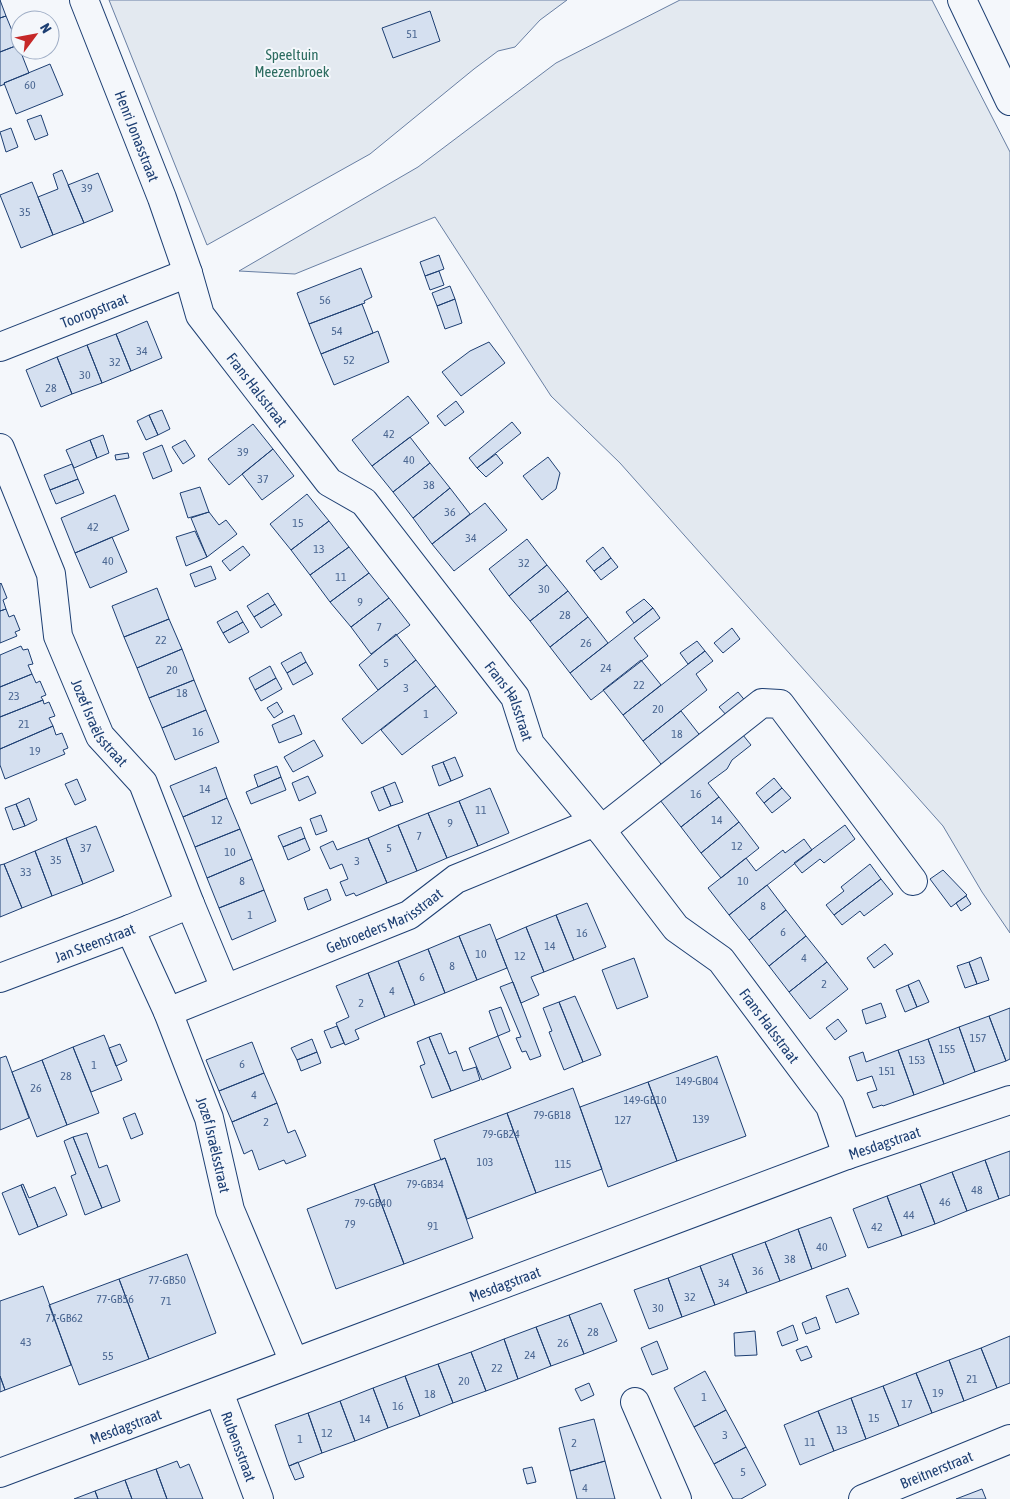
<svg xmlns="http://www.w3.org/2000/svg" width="1010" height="1499" font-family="'Asap Condensed',sans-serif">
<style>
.green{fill:#e3e9f0;stroke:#687fa3}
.building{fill:#d5e0f0;stroke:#1d3f73}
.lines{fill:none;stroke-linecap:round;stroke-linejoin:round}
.minor-casing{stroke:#1d3f73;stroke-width:30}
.minor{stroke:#f4f7fb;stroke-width:28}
.labels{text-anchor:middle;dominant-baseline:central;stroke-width:4;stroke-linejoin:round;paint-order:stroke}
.number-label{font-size:12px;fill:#4b6792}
.park-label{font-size:15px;fill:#2c6c60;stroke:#f4f7fb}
.street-label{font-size:15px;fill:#1d3f73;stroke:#f4f7fb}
</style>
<rect width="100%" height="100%" fill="#f4f7fb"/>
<path class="green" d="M109 0H567L540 20 515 47 498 51 474 69 370 154 207 245Z
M680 0H932L1010 152V933L982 892 943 826 620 463 551 396 435 217 295 274 239 271 418 167 556 63Z"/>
<path class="building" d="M0 0 6 16 0 18Z
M430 11 440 41 393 58 382 28Z
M6 16 18 45 0 52V18Z
M18 45 29 73 4 83 5 84 0 86V52Z
M50 64 63 95 16 114 4 83Z
M41 115 48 135 35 140 27 120Z
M11 128 18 147 6 152 0 132Z
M62 170 84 223 53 235 38 197 58 189 53 174Z
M98 173 113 211 84 223 68 185Z
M32 182 53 235 21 248 0 195Z
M439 255 444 269 425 276 420 262Z
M361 268 372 297 364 301 365 303 362 304 309 324 297 293Z
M439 271 444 285 430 290 425 276Z
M450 286 455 299 437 306 432 293Z
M455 299 462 323 445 329 437 306Z
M362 304 373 333 321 354 309 324Z
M147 321 162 358 131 371 116 334Z
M378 331 389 362 334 385 321 354Z
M116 334 131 371 102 383 87 345Z
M489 342 505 363 461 396 442 372 470 351Z
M87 345 102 383 72 394 57 357Z
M57 357 72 394 41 407 26 370Z
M408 396 429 423 372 466 352 440Z
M456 401 464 412 445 426 437 416Z
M162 410 170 429 158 435 149 415Z
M149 415 158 435 146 440 137 421Z
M512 422 521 433 477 468 469 458Z
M253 424 273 449 229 485 208 459Z
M103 435 109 453 97 458 90 440Z
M410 437 430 463 393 492 372 466Z
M90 440 97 458 74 468 66 450Z
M185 440 195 456 183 464 172 447Z
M162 445 172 471 153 479 143 453Z
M273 449 294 476 262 500 242 474Z
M128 453 129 458 116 460 115 455Z
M496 454 503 463 486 477 477 468Z
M548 457 560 473 556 489 542 500 523 476Z
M430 463 450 488 413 518 393 492Z
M72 464 78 479 50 490 44 475Z
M78 479 84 493 56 504 50 490Z
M200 487 209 512 188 518 180 493Z
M450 488 470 514 432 544 413 518Z
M307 494 329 521 291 550 270 524Z
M115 495 129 530 75 553 61 518Z
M485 503 507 530 454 571 432 544Z
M209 512 219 525 226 520 237 534 207 557 191 518Z
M329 521 349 547 310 575 291 550Z
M195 531 207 557 186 566 176 537Z
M112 537 127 572 90 588 75 553Z
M527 539 547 565 509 596 489 569Z
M243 546 250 555 230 571 222 561Z
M349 547 369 573 330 602 310 575Z
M603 547 611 558 594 571 586 561Z
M611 558 618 567 601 580 594 571Z
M547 565 568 591 530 621 509 596Z
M211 566 216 579 195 587 190 574Z
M369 573 389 598 351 627 330 602Z
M1 583 7 598 3 600 6 609 0 611V584Z
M157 588 169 619 124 637 112 606Z
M568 591 588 617 550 647 530 621Z
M268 593 275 604 254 617 247 606Z
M389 598 410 625 371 654 351 627Z
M644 599 653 608 634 623 626 612Z
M275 604 282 615 261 628 254 617Z
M653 608 660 618 634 638 648 656 591 700 570 673Z
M6 609 9 617 14 615 20 630 15 632 17 636 0 643V611Z
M237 611 243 622 223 633 217 622Z
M588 617 608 643 570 673 550 647Z
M169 619 182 649 137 668 124 637Z
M243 622 249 632 229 643 223 633Z
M732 628 740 639 723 653 714 643Z
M396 634 416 660 378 690 359 665Z
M697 641 705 651 688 664 680 653Z
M21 646 23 650 28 649 33 664 28 665 32 674 0 687V655Z
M182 649 194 680 149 698 137 668Z
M705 651 713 661 696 674 707 690 643 741 623 715Z
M301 652 306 662 287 673 281 663Z
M416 660 436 686 362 744 342 719Z
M641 660 661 685 623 715 603 690Z
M306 662 313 674 293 685 287 673Z
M270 666 276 678 255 690 249 678Z
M32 674 36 683 40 681 46 695 41 697 43 700 0 717V687Z
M276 678 282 689 261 701 255 690Z
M194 680 206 710 162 728 149 698Z
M436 686 457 713 402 755 381 730Z
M738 692 747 703 728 717 719 707Z
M43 700 44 704 49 702 55 716 49 718 53 726 0 749V717Z
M277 702 283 712 274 718 267 708Z
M206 710 219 742 175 760 162 728Z
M681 711 702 738 664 768 643 741Z
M294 715 302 734 279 743 272 725Z
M53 726 56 735 62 733 68 748 63 750 65 754 5 779 0 765V749Z
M743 735 751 745 732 760 727 769 708 783 719 797 681 827 660 800Z
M314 740 323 756 293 772 284 757Z
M455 757 463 776 451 781 443 762Z
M443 762 451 781 439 786 432 766Z
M277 766 281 777 258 787 254 775Z
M216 767 227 798 183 817 170 786Z
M308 776 316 793 299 801 292 783Z
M281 777 286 790 251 804 246 792Z
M774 778 782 788 764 803 756 793Z
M77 779 86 800 75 805 65 784Z
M395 782 403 802 391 806 383 787Z
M383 787 391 806 379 811 371 792Z
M490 788 509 833 478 846 459 801Z
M782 788 791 798 772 813 764 803Z
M719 797 739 822 701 853 681 827Z
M29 798 37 820 25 826 16 804Z
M227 798 240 829 195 847 183 817Z
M459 801 478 846 447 858 428 813Z
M16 804 25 826 13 830 5 808Z
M428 813 447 858 417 871 398 825Z
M321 815 327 831 316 835 310 819Z
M739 822 759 848 721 878 701 853Z
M398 825 417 871 387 883 368 838Z
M845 825 855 839 824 863 820 859 802 873 794 863Z
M96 826 114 871 83 884 66 838Z
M301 827 305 838 283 847 278 836Z
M240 829 252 859 207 878 195 847Z
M66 838 83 884 52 896 35 851Z
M305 838 310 850 288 860 283 847Z
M368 838 387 883 356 896 354 893 346 896 340 882 348 879 342 864 330 869 320 847 333 841 337 850Z
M804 839 812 850 729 915 708 888 746 858 756 871 783 850 785 853Z
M35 851 52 896 22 908 4 864Z
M252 859 264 890 219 908 207 878Z
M4 864 22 908 0 917V865Z
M870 864 881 879 834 915 826 905 844 891 841 887Z
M943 870 967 895 951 907 930 879Z
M881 879 893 894 864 916 860 911 842 925 834 915Z
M767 885 786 910 749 940 729 915Z
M327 889 331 900 308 910 304 898Z
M264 890 276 921 232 940 219 908Z
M966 896 971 904 961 911 956 903Z
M587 903 606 947 574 960 556 915Z
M786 910 806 936 769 966 749 940Z
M556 915 574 960 544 972 526 927Z
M490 924 507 968 477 980 459 936Z
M526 927 544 972 531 977 539 995 521 1003 496 940Z
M459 936 477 980 445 993 428 949Z
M806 936 827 962 789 992 769 966Z
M885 944 893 954 874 968 867 958Z
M428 949 445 993 415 1005 398 961Z
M981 957 989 980 977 984 969 962Z
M634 958 648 997 617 1009 602 970Z
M398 961 415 1005 385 1017 368 973Z
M827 962 848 989 810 1019 789 992Z
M969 962 977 984 965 988 957 966Z
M368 973 385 1017 355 1030 359 1039 345 1045 336 1023 349 1017 336 986Z
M919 980 929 1002 917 1007 908 985Z
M513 982 541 1056 530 1060 526 1051 522 1052 516 1038 521 1037 500 987Z
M908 985 917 1007 905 1012 896 990Z
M575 996 601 1055 583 1062 559 1002Z
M559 1002 583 1062 564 1070 549 1032 552 1031 543 1008Z
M881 1003 886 1017 866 1024 862 1010Z
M501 1007 510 1031 498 1036 489 1011Z
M1010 1008V1059L1006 1061 989 1016Z
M989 1016 1006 1061 975 1072 959 1027Z
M838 1019 847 1031 835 1040 826 1028Z
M337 1026 344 1043 331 1048 324 1031Z
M959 1027 975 1072 944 1084 928 1039Z
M441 1033 449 1054 456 1051 463 1071 476 1067 480 1080 451 1091 429 1037Z
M104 1035 122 1080 91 1092 73 1047Z
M498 1036 511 1068 482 1080 469 1048Z
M429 1037 451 1091 432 1098 420 1066 425 1064 417 1042Z
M312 1039 317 1052 297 1060 291 1048Z
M928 1039 944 1084 914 1095 898 1050Z
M252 1042 264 1073 219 1091 206 1060Z
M120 1044 127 1061 116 1066 109 1048Z
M73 1047 99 1113 67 1125 42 1060Z
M898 1050 914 1095 883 1106 882 1105 873 1108 867 1093 877 1090 872 1076 857 1081 849 1057 863 1052 866 1062Z
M317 1052 321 1063 301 1071 297 1060Z
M6 1056 29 1118 0 1130V1058Z
M717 1056 746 1136 677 1161 648 1082Z
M42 1060 67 1125 37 1137 12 1072Z
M264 1073 277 1103 232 1122 219 1091Z
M648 1082 677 1161 608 1187 580 1107Z
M573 1088 602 1169 536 1193 507 1113Z
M277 1103 288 1133 295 1130 306 1156 286 1164 284 1160 259 1170 252 1150 244 1154 232 1122Z
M135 1113 143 1134 131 1139 123 1118Z
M507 1113 536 1193 467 1219 445 1158 441 1160 434 1140Z
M87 1133 99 1168 107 1165 120 1201 102 1208 73 1137Z
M73 1137 102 1208 85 1215 71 1176 76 1174 64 1141Z
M1010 1151V1195L999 1199 985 1160Z
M445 1158 473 1238 404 1264 374 1184Z
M985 1160 999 1199 967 1211 952 1172Z
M952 1172 967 1211 935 1224 920 1184Z
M23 1184 29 1198 55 1187 67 1215 38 1227 21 1185Z
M374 1184 404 1264 336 1289 307 1209Z
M920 1184 935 1224 902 1236 887 1196Z
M21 1185 38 1227 19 1235 2 1193Z
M887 1196 902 1236 868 1248 853 1209Z
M831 1217 846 1256 812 1269 798 1229Z
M798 1229 812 1269 780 1281 765 1242Z
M765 1242 780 1281 747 1293 732 1254Z
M187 1254 216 1333 149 1359 119 1279Z
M732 1254 747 1293 715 1305 700 1266Z
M700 1266 715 1305 682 1317 668 1278Z
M668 1278 682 1317 649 1329 634 1290Z
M119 1279 149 1359 79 1385 49 1305Z
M43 1286 71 1365 5 1390 0 1376V1301Z
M848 1288 859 1314 836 1323 826 1296Z
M601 1303 617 1341 584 1354 569 1315Z
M569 1315 584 1354 551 1366 536 1327Z
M816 1317 820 1329 806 1334 802 1323Z
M793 1325 798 1340 782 1346 777 1332Z
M536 1327 551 1366 518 1379 504 1339Z
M755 1331 757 1355 735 1356 734 1333Z
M1010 1336V1383L997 1388 981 1348Z
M504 1339 518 1379 486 1391 471 1352Z
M657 1341 668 1369 652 1375 641 1348Z
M807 1346 812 1357 801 1361 796 1350Z
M981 1348 997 1388 964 1401 949 1360Z
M471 1352 486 1391 453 1403 438 1364Z
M949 1360 964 1401 932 1413 916 1373Z
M438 1364 453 1403 420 1416 405 1376Z
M705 1371 726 1410 694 1427 674 1388Z
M916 1373 932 1413 899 1426 883 1386Z
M0 1376 5 1390 0 1392Z
M405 1376 420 1416 388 1428 373 1388Z
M589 1383 594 1395 581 1401 575 1389Z
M883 1386 899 1426 866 1439 851 1398Z
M373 1388 388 1428 355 1441 340 1401Z
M851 1398 866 1439 834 1451 818 1411Z
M340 1401 355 1441 322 1453 308 1413Z
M726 1410 746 1447 714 1464 694 1427Z
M818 1411 834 1451 800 1465 784 1425Z
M308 1413 322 1453 289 1466 275 1425Z
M594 1419 605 1461 570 1471 559 1428Z
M746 1447 766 1485 741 1499H733L714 1464Z
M177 1461 180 1468 189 1464 203 1499H167L156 1469Z
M605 1461 615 1499H577L570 1471Z
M298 1462 304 1477 295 1480 289 1466Z
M532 1467 536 1482 527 1484 523 1469Z
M156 1469 167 1499H132L125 1480Z
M125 1480 132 1499H98L95 1491Z
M982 1489 986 1499H956Z
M95 1491 98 1499H74Z"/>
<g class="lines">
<defs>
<g id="minor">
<path id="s1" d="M84 0 162 198 188 273 200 315 329 482 364 502 515 697 530 744 595 822 676 928 721 960 830 1106 847 1155"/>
<path d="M962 0 1010 101"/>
<path id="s2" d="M0 347 188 273"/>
<path id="s3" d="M0 448 51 574 58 636 100 736 143 783 190 904 225 988"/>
<path d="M601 830 762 703 780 704 913 881"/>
<path id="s4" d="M130 929 168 1012 209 1118 230 1210 294 1362"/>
<path id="s5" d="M0 978 130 929 190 904"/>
<path id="s6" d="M168 1012 409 915 456 879 595 822"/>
<path id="s7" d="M219 1392 259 1499"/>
<path d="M635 1402 677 1499"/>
<path id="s8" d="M0 1473 847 1155 1010 1100"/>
<path id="s9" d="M863 1499 1010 1439"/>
</g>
</defs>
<use href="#minor" class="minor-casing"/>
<use href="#minor" class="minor"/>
</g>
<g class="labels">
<g class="number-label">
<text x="412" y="34">51</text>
<text x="30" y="85">60</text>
<text x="87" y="188">39</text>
<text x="25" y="212">35</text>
<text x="325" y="300">56</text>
<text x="337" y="331">54</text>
<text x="142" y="351">34</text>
<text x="349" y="360">52</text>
<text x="115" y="362">32</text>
<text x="85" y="375">30</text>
<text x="51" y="388">28</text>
<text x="389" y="434">42</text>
<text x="243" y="452">39</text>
<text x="409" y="460">40</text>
<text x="263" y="479">37</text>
<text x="429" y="485">38</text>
<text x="450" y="512">36</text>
<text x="298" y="523">15</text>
<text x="93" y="527">42</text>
<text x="471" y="538">34</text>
<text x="319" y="549">13</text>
<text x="108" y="561">40</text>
<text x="524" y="563">32</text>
<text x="341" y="577">11</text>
<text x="544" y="589">30</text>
<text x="360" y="602">9</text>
<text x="565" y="615">28</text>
<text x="379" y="627">7</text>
<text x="161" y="640">22</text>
<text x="586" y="643">26</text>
<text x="386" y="663">5</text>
<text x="606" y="668">24</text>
<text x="172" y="670">20</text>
<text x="639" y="685">22</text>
<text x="406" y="688">3</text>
<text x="182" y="693">18</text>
<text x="14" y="696">23</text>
<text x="658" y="709">20</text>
<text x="426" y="714">1</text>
<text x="24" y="724">21</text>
<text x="198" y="732">16</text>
<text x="677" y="734">18</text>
<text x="35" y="751">19</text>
<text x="205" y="789">14</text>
<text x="696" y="794">16</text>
<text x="481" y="810">11</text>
<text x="217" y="820">12</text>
<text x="717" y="820">14</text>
<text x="450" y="823">9</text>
<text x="419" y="836">7</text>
<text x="737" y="846">12</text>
<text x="86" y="848">37</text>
<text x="389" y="848">5</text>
<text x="230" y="852">10</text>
<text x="56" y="860">35</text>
<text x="357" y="861">3</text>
<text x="26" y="872">33</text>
<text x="242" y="881">8</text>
<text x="743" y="881">10</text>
<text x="763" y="906">8</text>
<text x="250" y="915">1</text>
<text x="783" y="932">6</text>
<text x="582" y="933">16</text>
<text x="550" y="946">14</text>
<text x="481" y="954">10</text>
<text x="520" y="956">12</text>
<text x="804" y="958">4</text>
<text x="452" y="966">8</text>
<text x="422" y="977">6</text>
<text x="824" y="984">2</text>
<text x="392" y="991">4</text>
<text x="361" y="1003">2</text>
<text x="978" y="1038">157</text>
<text x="947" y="1049">155</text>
<text x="917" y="1060">153</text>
<text x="242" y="1064">6</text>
<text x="94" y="1065">1</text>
<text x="887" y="1071">151</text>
<text x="66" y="1076">28</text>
<text x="697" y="1081">149-GB04</text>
<text x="36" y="1088">26</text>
<text x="254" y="1095">4</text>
<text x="645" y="1100">149-GB10</text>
<text x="552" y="1115">79-GB18</text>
<text x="701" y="1119">139</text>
<text x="623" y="1120">127</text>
<text x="266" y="1122">2</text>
<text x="501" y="1134">79-GB24</text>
<text x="485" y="1162">103</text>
<text x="563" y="1164">115</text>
<text x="425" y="1184">79-GB34</text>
<text x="977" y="1190">48</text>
<text x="945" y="1202">46</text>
<text x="373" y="1203">79-GB40</text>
<text x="909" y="1215">44</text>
<text x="350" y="1224">79</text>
<text x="433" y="1226">91</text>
<text x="877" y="1227">42</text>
<text x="822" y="1247">40</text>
<text x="790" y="1259">38</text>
<text x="758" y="1271">36</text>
<text x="167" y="1280">77-GB50</text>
<text x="724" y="1283">34</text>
<text x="690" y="1297">32</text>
<text x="115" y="1299">77-GB56</text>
<text x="166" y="1301">71</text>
<text x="658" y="1308">30</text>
<text x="64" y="1318">77-GB62</text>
<text x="593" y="1332">28</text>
<text x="26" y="1342">43</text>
<text x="563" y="1343">26</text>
<text x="530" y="1355">24</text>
<text x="108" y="1356">55</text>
<text x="497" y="1368">22</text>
<text x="972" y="1379">21</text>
<text x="464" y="1381">20</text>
<text x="938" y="1393">19</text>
<text x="430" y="1394">18</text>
<text x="704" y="1397">1</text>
<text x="907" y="1404">17</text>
<text x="398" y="1406">16</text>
<text x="874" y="1418">15</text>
<text x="365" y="1419">14</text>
<text x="842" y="1430">13</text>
<text x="327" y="1433">12</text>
<text x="725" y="1435">3</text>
<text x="300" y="1439">1</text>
<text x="810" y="1442">11</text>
<text x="574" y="1443">2</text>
<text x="743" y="1472">5</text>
<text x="585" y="1488">4</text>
</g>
<g class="park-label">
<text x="292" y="54">Speeltuin<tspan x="292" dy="17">Meezenbroek</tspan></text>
</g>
<g class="street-label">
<text stroke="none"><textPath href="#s1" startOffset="146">Henri Jonasstraat</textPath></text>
<text stroke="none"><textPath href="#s2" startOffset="101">Tooropstraat</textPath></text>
<text stroke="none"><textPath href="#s1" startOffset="430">Frans Halsstraat</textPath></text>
<text stroke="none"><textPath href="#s1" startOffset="835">Frans Halsstraat</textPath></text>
<text stroke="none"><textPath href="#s3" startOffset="295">Jozef Israëlsstraat</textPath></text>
<text stroke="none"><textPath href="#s6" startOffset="235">Gebroeders Marisstraat</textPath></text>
<text stroke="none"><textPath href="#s5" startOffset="101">Jan Steenstraat</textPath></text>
<text stroke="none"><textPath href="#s1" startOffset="1255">Frans Halsstraat</textPath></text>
<text stroke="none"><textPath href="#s8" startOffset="944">Mesdagstraat</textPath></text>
<text stroke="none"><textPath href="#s4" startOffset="232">Jozef Israëlsstraat</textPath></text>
<text stroke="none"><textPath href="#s8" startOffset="539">Mesdagstraat</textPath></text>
<text stroke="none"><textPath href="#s8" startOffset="134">Mesdagstraat</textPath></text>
<text stroke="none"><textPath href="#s7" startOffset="58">Rubensstraat</textPath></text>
<text stroke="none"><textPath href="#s9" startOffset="79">Breitnerstraat</textPath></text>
</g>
</g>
<g transform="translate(35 35) rotate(58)"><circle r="24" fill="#f4f7fb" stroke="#9eadc5"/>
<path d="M0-4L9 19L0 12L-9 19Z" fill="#c62828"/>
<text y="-8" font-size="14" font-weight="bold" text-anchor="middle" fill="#1d3f73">N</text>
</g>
</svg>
